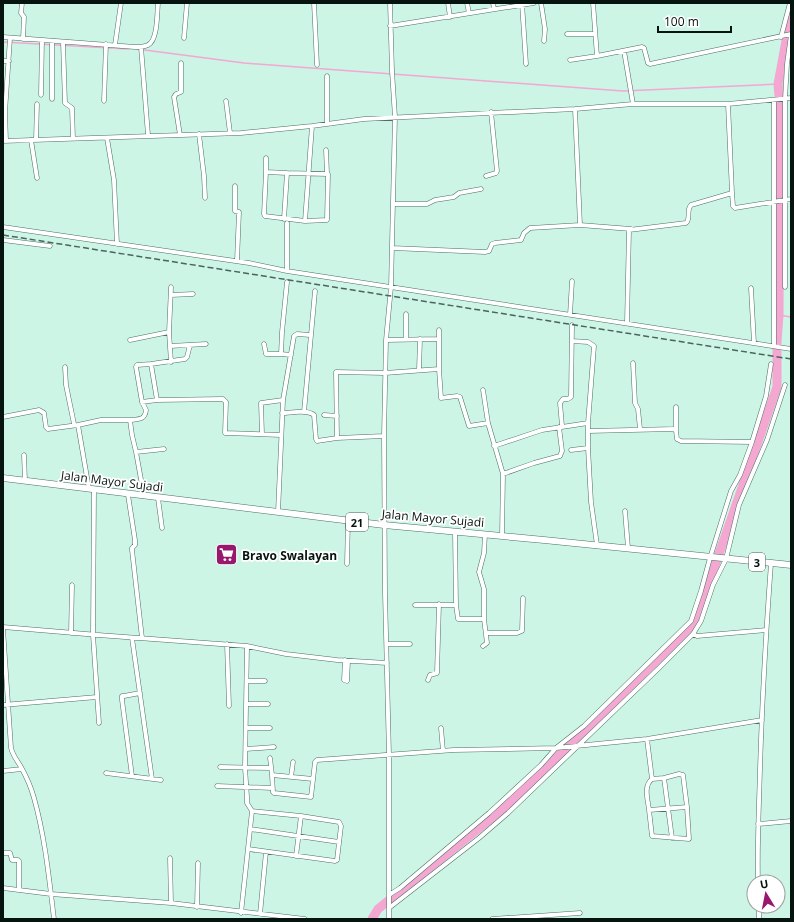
<svg xmlns="http://www.w3.org/2000/svg" width="794" height="922" font-family="'Open Sans',sans-serif">
<style>
.lines{fill:none;stroke-linecap:round;stroke-linejoin:round}
.stream{stroke:#f4a7d1;stroke-width:1.5}
.river{stroke:#f4a7d1;stroke-width:9}
.minor-casing{stroke:#4b7064;stroke-width:5}
.trunk-casing{stroke:#4b7064;stroke-width:7}
.minor{stroke:#fff;stroke-width:4}
.trunk{stroke:#fff;stroke-width:6}
.rail{stroke:#4c645c;stroke-width:1.5;stroke-dasharray:6 3;stroke-linecap:butt}
.labels{text-anchor:middle;dominant-baseline:central;stroke-width:3.5;stroke-linejoin:round;paint-order:stroke}
.shield{fill:#fff;stroke:#515a58;stroke-width:1}
.shield-label{font-size:11px;font-weight:bold;fill:#061410}
.street-label{font-size:12px;fill:#061410;stroke:#fff}
.poi-label{font-size:12px;font-weight:bold;fill:#061410;stroke:#fff;text-anchor:start}
</style>
<rect width="100%" height="100%" fill="#ccf5e6"/>
<g class="lines">
<path class="stream" d="M3 42 129 49
M137 49 244 63 623 91 778 84
M779 315 791 317"/>
<path class="river" d="M372 919 378 909 509 804 695 623 777 387V342L779 315 780 107 778 84 791 14"/>
<defs>
<path id="minor" d="M22 3 21 13 24 17 23 39
M314 3 317 65
M448 3 450 17
M467 3 469 13
M493 3 494 9
M522 3 526 64
M541 3 545 29 544 41
M593 3 597 56 642 47 644 48 648 63 650 64 791 34
M390 26 534 3
M567 34H595
M3 37 135 47C139 47 144 47 148 45 158 40 157 13 158 3
M781 37 790 3
M184 38 187 3
M52 41V99
M63 42 65 103 72 108 73 139
M115 45 121 3
M141 47 148 135
M624 51 633 104
M570 60 597 56
M3 61H9
M41 95 42 40
M774 100V346
M104 101 106 44
M226 101 230 133
M327 124V76
M199 134 204 176 205 198
M180 135 174 97 176 94 181 92V63
M107 138 114 180 117 244
M31 140 37 178
M36 140 37 104
M3 141 241 133 312 126 364 119 575 109 633 104H728L791 98
M6 141 5 112 10 38
M326 150 327 173
M266 172 287 173 328 174 327 220 305 221 265 216 264 214Z
M266 172V158
M486 176 496 173 497 171 491 112
M235 186V211L239 212 237 261
M732 193 733 206 735 208 791 199
M393 204H427L435 200 454 197 459 193 481 189
M284 219 287 173
M305 221 312 126
M287 223V271
M580 225 631 229
M3 227 249 263 287 271 791 349
M3 240 50 246
M392 248 485 252 489 251 492 244 495 243 521 240 524 233 530 228 580 225 575 109
M287 282 282 332 281 354 291 355
M785 287V99L787 64 791 35
M751 288 754 343
M171 295 193 294
M406 314V339
M570 315 572 281
M627 323 629 230 686 223C691 219 686 210 691 205L732 193 728 104
M439 330V339
M130 340 169 332
M572 341 588 342 594 346 588 423V448L591 502 597 545
M264 344 266 354H281
M170 346 206 344
M171 362 169 332 171 287
M633 363 635 403 638 409 640 429
M151 364 185 359 187 357 190 345
M65 367 66 385 74 424
M439 369 441 398 457 396 460 397 469 426 488 423
M419 370 420 339
M483 390 488 423 503 474
M142 402 136 367 137 365 151 364 157 400
M304 412 315 291
M282 413C291 413 307 409 314 415L316 439 317 441 337 438 384 436
M324 415 337 416
M3 417 39 410 44 413 46 427 48 429 78 425 89 489
M78 425 101 420H130
M562 426 560 403 563 399H568L571 397 572 325
M676 430V407
M588 431 674 429 676 431 677 439 681 441 752 442
M262 434 261 403 283 400
M337 438 336 372 385 373 439 369V339L386 340
M494 446 542 430 588 423
M571 450 588 448
M136 452 164 449
M24 455 25 481
M94 490 93 635 99 723
M128 495 135 540V545L132 548V550L142 638
M144 496 136 452 132 435 130 420C139 419 145 420 146 410L142 402 157 400 223 399 226 402 225 433 281 435
M158 498 162 528
M625 511 628 548
M278 512 283 400 294 336 297 334 310 335
M502 536 503 474 534 463 560 456 562 451 559 427
M347 564 348 521
M415 605H456L455 532
M456 605 458 619H484V589L479 572 484 553 485 534
M3 627 98 635 247 646 286 654 337 660 387 663
M3 629 11 748C13 756 17 760 21 767 26 776 31 787 34 798 45 837 49 878 54 919
M71 633 72 585
M486 633H517L522 631 523 598
M693 634 697 636 766 630
M132 638 152 779
M227 644 229 706
M387 644H410
M483 646 487 643 484 619
M345 660 344 680 347 681 348 661
M428 680 430 675 437 673 439 604
M247 681H265
M246 704H268
M3 705 97 697
M246 728H270
M441 728 443 751
M647 739 652 779C643 786 648 800 649 810L687 807 689 839 652 836 649 810
M246 749 274 747
M270 758 272 775
M220 767 271 768
M3 771 22 769
M106 773 161 780
M132 776 122 700V696H124L140 693
M291 777 293 762
M664 778 679 774 683 775 687 807
M313 779 272 775 273 792 274 793 311 797 315 762 317 760 454 750 556 748 647 739 762 720
M652 779 664 778 672 838
M217 786 272 788
M758 824 791 821
M250 829 339 842
M248 849 335 861 337 860 341 826 339 822 301 816 252 811
M3 853H10L12 860H18L19 861V890
M296 856 301 816
M170 858 171 903
M758 882C757 844 759 807 760 769 762 701 766 632 771 563
M3 888 51 894 171 903 305 919
M389 895 400 888 489 813 541 765 556 748 584 726 691 621 701 591 710 558 731 491 740 475 752 442 766 396 771 364
M759 906V919
M197 907 198 863
M389 908 479 838 508 813 660 667 693 634 701 621 713 585 726 559 739 505 767 440 785 385
M241 913 252 811 247 803V797L245 768 247 646
M260 914 266 852
M389 919V755L385 593 384 436 386 340 391 287 395 117 392 71 390 3
M492 919 580 913"/>
<path id="trunk" d="M3 478 384 525 544 540 791 565"/>
</defs>
<use href="#minor" class="minor-casing"/>
<use href="#trunk" class="trunk-casing"/>
<use href="#minor" class="minor"/>
<use href="#trunk" class="trunk"/>
<path class="rail" d="M3 235 791 359"/>
</g>
<defs>
<symbol id="supermarket-square" viewBox="-11 -11 22 22"><rect x="-9" y="-9" width="18" height="18" rx="4" fill="#98186e" stroke="#fff"/><path d="M-6-5.5h2.5l.6 2H6L4.5 2H-2.5L-4.4-4H-6ZM-1.5 3.2a1.3 1.3 0 1 0 .1 0ZM3 3.2a1.3 1.3 0 1 0 .1 0Z" fill="#fff"/></symbol>
</defs>
<g fill-rule="evenodd">
<use href="#supermarket-square" x="214" y="542" width="25" height="25"/>
</g>
<g class="labels">
<g class="shield">
<rect x="346" y="513" width="22" height="18" rx="3"/>
<rect x="749" y="553" width="16" height="18" rx="3"/>
</g>
<g class="shield-label">
<text x="357" y="522">21</text>
<text x="757" y="562">3</text>
</g>
<g class="street-label">
<text transform="translate(112 481) rotate(7)">Jalan Mayor Sujadi</text>
<text transform="translate(433 518) rotate(5)">Jalan Mayor Sujadi</text>
</g>
<g class="poi-label">
<text x="242" y="555">Bravo Swalayan</text>
</g>
</g>
<rect width="794" height="922" fill="none" stroke="#061410" stroke-width="8"/>
<g transform="translate(766 894) rotate(350)"><circle r="19" fill="#ffffff" stroke="#9ba19f"/>
<path d="M0-3L7 15L0 10L-7 15Z" fill="#98186e"/>
<text y="-6" font-size="11" font-weight="bold" text-anchor="middle" fill="#061410">U</text>
</g>
<path d="M658 26v6h73v-6" fill="none" stroke="#061410" stroke-width="2"/>
<text x="664" y="26" font-size="12" fill="#061410" stroke="#ffffff" stroke-width="3" paint-order="stroke">100 m</text>
</svg>
